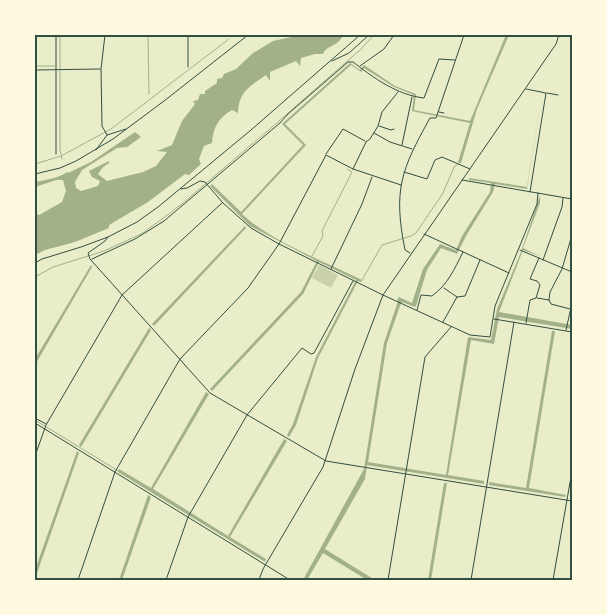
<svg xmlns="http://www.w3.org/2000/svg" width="607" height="615" font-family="'Space Grotesk',sans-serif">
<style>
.green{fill:#cad2ad}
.water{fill:#a3b18a}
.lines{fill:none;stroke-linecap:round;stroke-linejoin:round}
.stream{stroke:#a3b18a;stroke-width:1}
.minor{stroke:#344e41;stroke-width:1}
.neatline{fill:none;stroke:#344e41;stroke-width:2}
</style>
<rect width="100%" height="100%" fill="#e9edc9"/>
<path class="green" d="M319 265 338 275 331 288 312 278Z"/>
<path class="water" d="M301 35H343C338 47 326 45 323 54H315L301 58 300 66 296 61 270 72V81L266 75C249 87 239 91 238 113L232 110C218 118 213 128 212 143L204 146 199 159 201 164 189 175 185 174 148 202 109 225V228L75 242 45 250 35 255V213L39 215 62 202 66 191 63 180H56L35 187V182C45 180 60 178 67 172L68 173 91 162 135 132 141 137 127 147 117 148 82 170 75 182 76 188 81 191 98 186 100 181 92 177 89 171 109 161V163L103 167 98 174 107 181 143 172 156 166 167 152 157 151 172 145 182 121 195 104 193 101 198 100 200 94H205V91L217 83V79L222 78 224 74 236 69 253 53 273 41Z
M506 35H509L477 109 461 163 458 162 470 123 412 111 414 95 394 87 364 68 361 72 351 65 285 124 306 145 242 214C270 241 326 262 362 280L361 282 358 281 318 358 296 425 289 437 287 435 293 424 316 357 356 280 319 262 303 294 212 391 210 389 301 292 317 261 250 226 210 186 212 184 241 212 303 145 282 124 350 63 360 70 364 65 395 86 416 94 414 110 470 121Z
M542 94 527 189 495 184 493 192 466 236 457 254 441 248 427 270 416 306 415 307 402 302 400 306 387 343 368 462 446 475 468 337 491 340 497 309 521 252 540 195V203L523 248 542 257 523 250 499 312 572 325V329L499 317 494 344 471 340 448 475 484 481V484L367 465 365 479 325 549 375 580H367L323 553 307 580H303L364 469 384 343 398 301 397 300 399 297 412 303 423 269 440 244 456 250 462 236 490 192 491 183 469 180V178L527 187Z
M245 226 246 228 154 326 152 324Z
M91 265 92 267 35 365V359Z
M149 328 151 330 81 447 79 445Z
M552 331H555L529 488 566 495 565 497 489 485V482L526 488Z
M206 392 209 394 153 489 228 536 284 439 287 441 230 537 266 559 265 562 118 472 119 469 151 488Z
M77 451 79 453 35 579V570Z
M444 483H447L431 580H428Z
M148 495 151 497 122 580H119Z"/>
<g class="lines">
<path class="stream" d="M60 35V150L62 159
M148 35 149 94
M35 66H55
M35 164 61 156 111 129 229 39
M312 256 323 236 322 231 352 172 347 169
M35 277 53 267 104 251 141 234 162 219 183 203 279 121 360 50 374 35
M362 280 382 245 411 236 416 233 443 193 454 167 460 162
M35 420 120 472"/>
<path class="minor" d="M105 35 101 69 102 126 107 135
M188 35V67
M332 61 349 53 369 35
M360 66 384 49 394 35
M35 70 100 69
M526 89 546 93 530 192
M547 93 558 95
M439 112 444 113
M379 126 391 130 394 129
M374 133 390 142 412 149
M402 145 412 97
M96 150 107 135 126 129
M56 154V35
M326 154 343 129 365 141
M353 169 366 142 370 139 378 126 382 112 398 92
M404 172 427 179 435 160 442 157 470 169
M35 174 60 168 76 161 113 139 164 101 248 35
M462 180 572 199
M181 189 187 188 200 181 205 182 223 203 251 228 279 244 383 295 470 335 490 337 495 306 537 204 538 193
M424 234 509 273
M108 237 105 241 88 253 90 259 210 393 326 461 572 501
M520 250 572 272
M410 253 405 250C393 190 401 170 430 118H436L464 35
M92 259 135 239 164 221 280 123 288 114 348 62H353C374 78 397 95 424 98L439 59 455 60
M543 260 562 207 563 198
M35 263 42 259 81 247 108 237 137 222 158 207 251 130 360 35
M331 269 362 204 372 177
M444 288 457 297
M537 298 549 300 551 304 570 309
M549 300 550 292 562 269 572 235
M417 310 421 295 432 296C448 284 454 270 463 252
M494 319 572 332
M443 322 457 297 465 296 480 260
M526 323 530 300 536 298 540 285 537 281 530 279 539 258
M566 330 572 303
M35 418 46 424
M35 423 290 580
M35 456 46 425 122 295 222 203
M78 580 115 472 180 359 248 288 279 244 326 155 353 169 401 185
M166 580 188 517 247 415 302 348 311 354 314 353 353 281
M259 580 263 569 323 467 355 369 383 295 556 44 559 35
M388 580 425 357 451 327
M471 580 514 322
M553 580 572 471"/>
</g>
<rect width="607" height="615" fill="none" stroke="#fefae0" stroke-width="72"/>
<rect x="36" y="36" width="535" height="543" class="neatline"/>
</svg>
